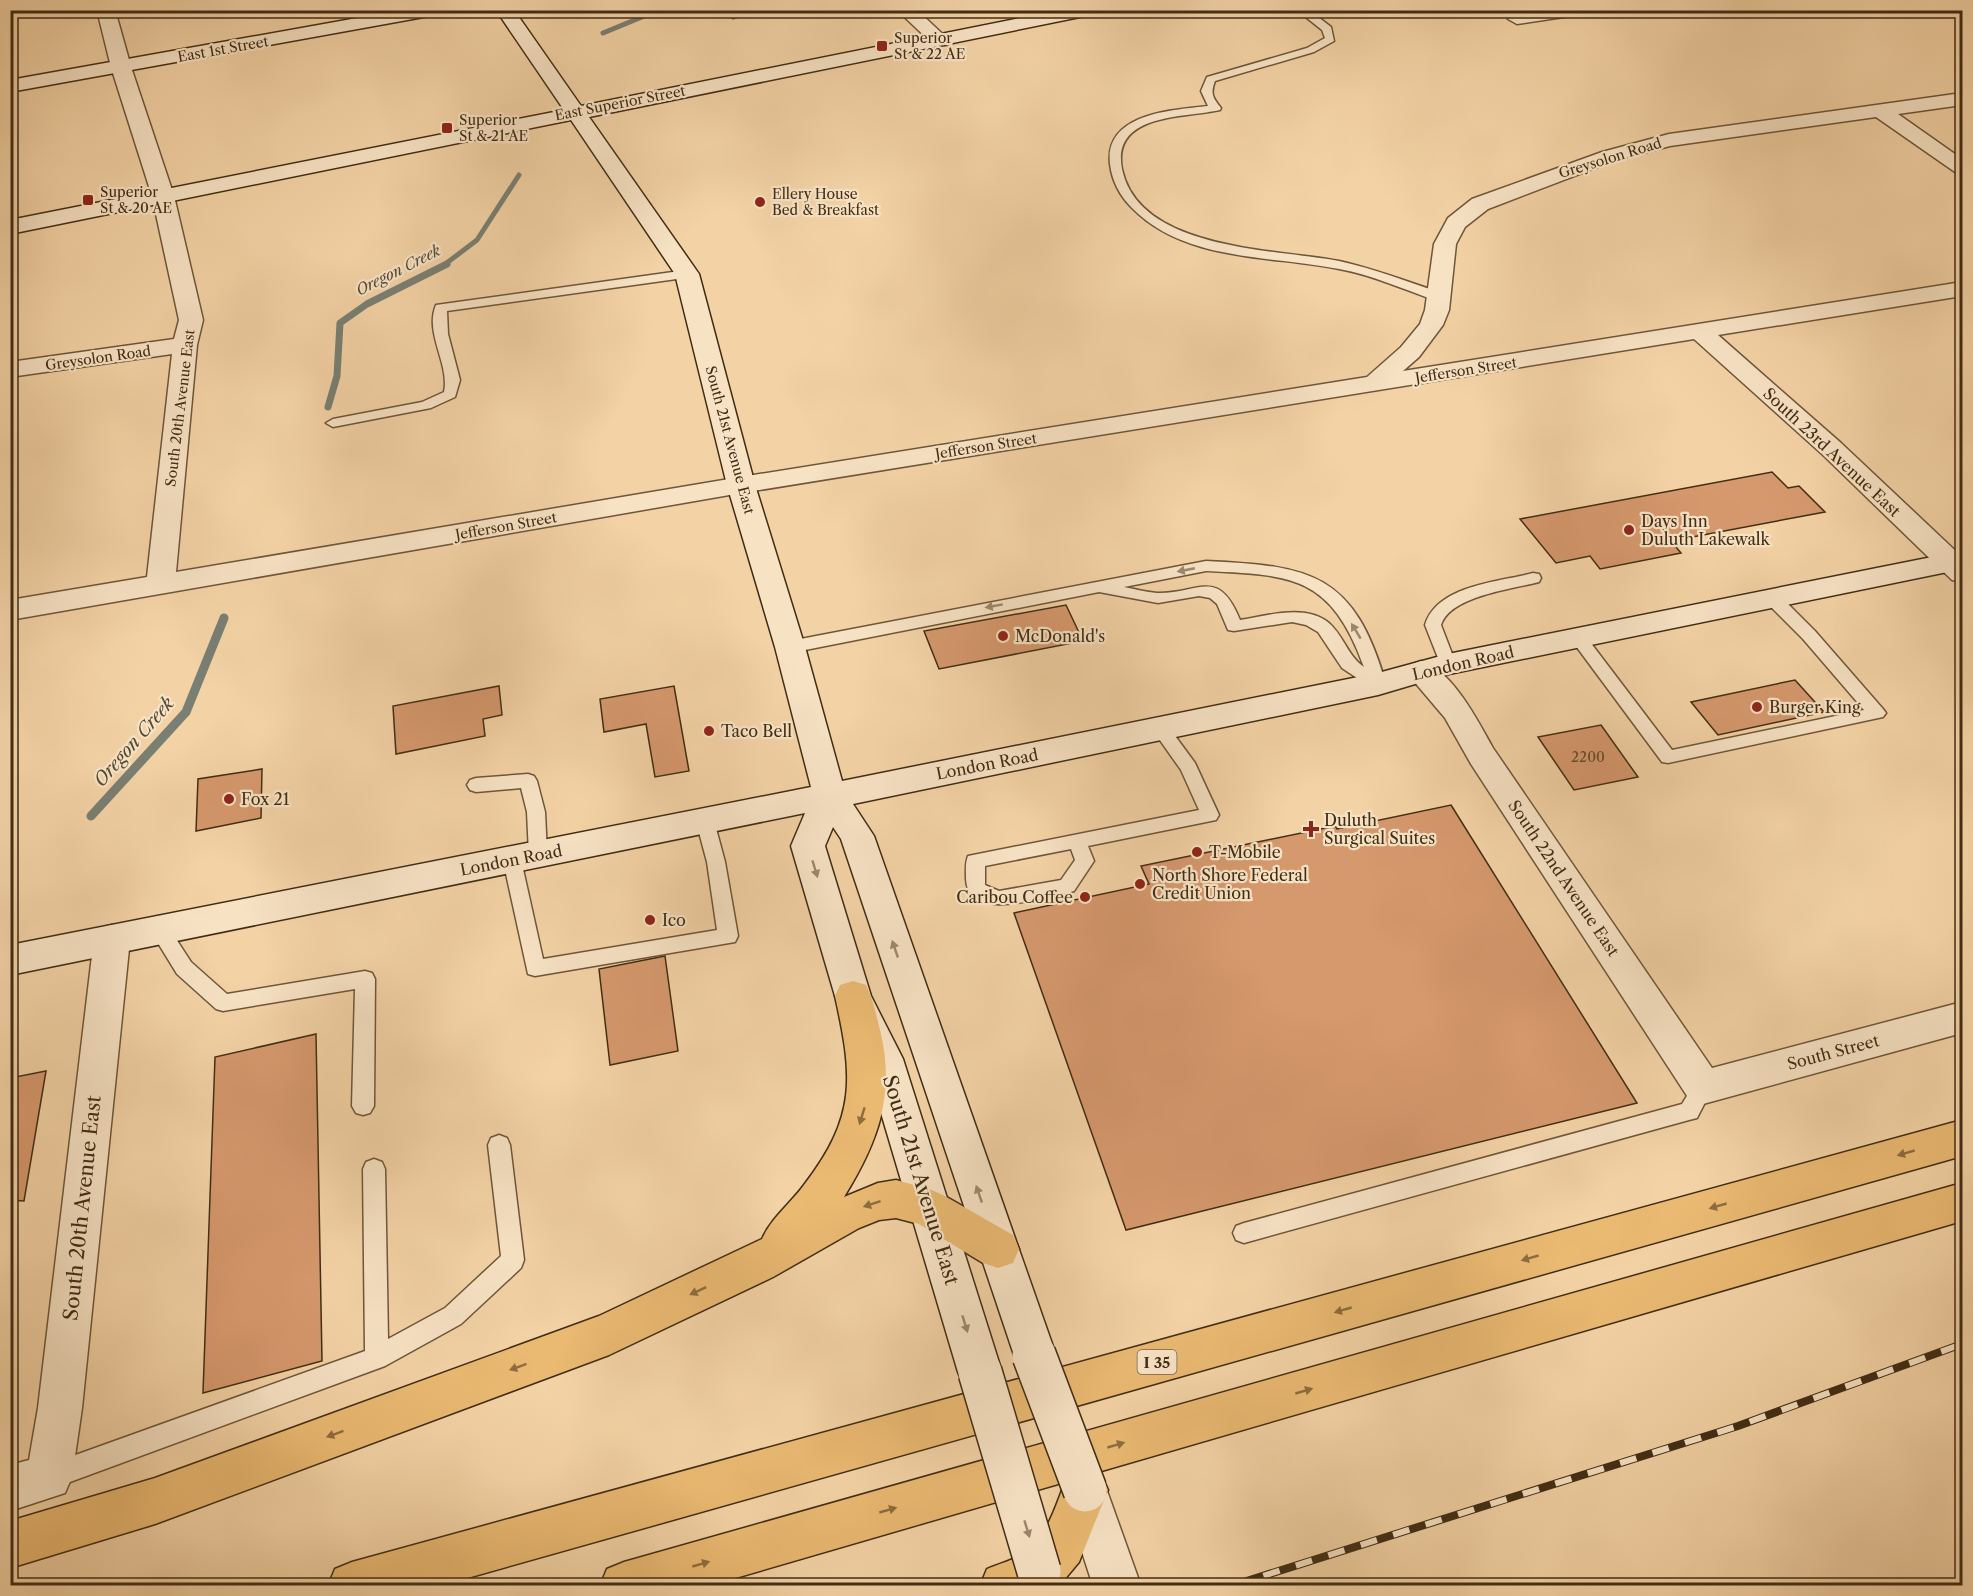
<svg xmlns="http://www.w3.org/2000/svg" width="1973" height="1596" font-family="'Libre Caslon Text',serif">
<style>
.lines{fill:none;stroke-linecap:round;stroke-linejoin:round}
.stream-far2{stroke:#797f72;stroke-width:5}
.stream-far1{stroke:#797f72;stroke-width:7}
.stream{stroke:#797f72;stroke-width:9}
.building{fill:#d6986d;stroke:#412d15;stroke-width:1.5}
.lane-casing{stroke:#6e5639;stroke-width:3}
.street-casing{stroke:#6e5639;stroke-width:3}
.secondary-casing{stroke:#412d15;stroke-width:3}
.highway-casing{stroke:#412d15;stroke-width:3}
.lane{fill:#f7e2c4;fill-rule:evenodd}
.street{fill:#f7e2c4;fill-rule:evenodd}
.secondary{fill:#f7e2c4;fill-rule:evenodd}
.highway{fill:#eab972;fill-rule:evenodd}
.rail-casing{stroke:#412d15;stroke-width:8}
.rail{stroke:#f7e2c4;stroke-width:6;stroke-dasharray:17;stroke-linecap:butt}
.secondary-bridge-casing{stroke:#412d15;stroke-width:46;stroke-linecap:butt}
.secondary-bridge{stroke:#f7e2c4;stroke-width:43}
.oneway{fill:#9c886c}
.oneway2{fill:#8d6c3f}
.poi-dot{fill:#8f2418;stroke:#f7e2c4;stroke-width:2}
.labels{text-anchor:middle;dominant-baseline:central;stroke-width:4.5;stroke-linejoin:round;paint-order:stroke}
.far-poi-label{font-size:14px;fill:#412d15;stroke:#f7e2c4;text-anchor:start}
.far-street-label{font-size:14px;fill:#412d15;stroke:#f7e2c4}
.number-label{font-size:14px;fill:#66482b}
.far-water-label{font-size:15px;font-style:italic;fill:#544834;stroke:#f7e2c4}
.shield{fill:#f7e2c4;stroke:#78634a;stroke-width:1.5}
.shield-label{font-size:15px;font-weight:bold;fill:#412d15}
.street-label{font-size:16px;fill:#412d15;stroke:#f7e2c4}
.poi-label{font-size:16px;fill:#412d15;stroke:#f7e2c4;text-anchor:start}
.water-label{font-size:18px;font-style:italic;fill:#544834;stroke:#f7e2c4}
.near-street-label{font-size:20px;fill:#412d15;stroke:#f7e2c4}
</style>
<rect width="100%" height="100%" fill="#f3d2a5"/>
<filter id="stains"><feTurbulence type="fractalNoise" baseFrequency=".00333" numOctaves="4"/><feColorMatrix values="0 0 0 0 .2 0 0 0 0 .09 0 0 0 0 .02 0 0 0 .5 -.17"/></filter>
<radialGradient id="worn" r=".72"><stop offset=".6" stop-color="#630" stop-opacity="0"/><stop offset="1" stop-color="#630" stop-opacity=".3"/></radialGradient>
<g class="lines">
<path class="stream-far2" d="M603 33 659 10
M444 265 477 240 519 175"/>
<path class="stream-far1" d="M328 407 337 376 340 323 367 304 447 264"/>
<path class="stream" d="M91 816 186 712 224 618"/>
</g>
<path class="building" d="M1772 472 1788 488 1799 486 1825 512 1671 541 1681 553 1600 569 1590 556 1556 563 1520 519Z
M1066 605 1083 641 939 669 924 631Z
M1795 680 1824 712 1718 735 1691 702Z
M499 686 502 715 483 719 485 736 396 754 393 706Z
M674 686 689 771 655 777 646 724 604 732 600 699Z
M1601 725 1638 777 1574 790 1538 737Z
M262 769 261 818 196 831 198 779Z
M1451 805 1637 1103 1126 1230 1014 913 1149 884 1141 866 1335 826 1337 829Z
M665 956 678 1051 610 1065 599 969Z
M316 1034 322 1361 203 1393 215 1057Z
M46 1071 24 1201 10 1200V1078Z"/>
<g class="lines">
<defs>
<path id="lane" d="M740 10H762L733 18 728 15Z
M1297 10H1309L1331 27 1334 41 1314 52 1215 81C1210 94 1213 98 1221 108L1220 110C1185 118 1111 113 1122 169 1139 251 1277 249 1339 261 1375 269 1409 282 1444 294V300H1434C1403 289 1372 275 1339 269 1270 255 1185 262 1132 208 1120 196 1112 181 1110 164 1104 113 1173 110 1208 106L1201 91 1207 77 1307 48 1325 38 1322 30Z
M687 270 691 271V277L447 311 448 334 460 380 455 397 431 408 333 427 326 423 333 419 422 402 444 392C450 364 424 333 436 305Z
M1206 561C1311 566 1354 573 1386 684L1384 688H1372L1342 668 1318 632 1306 625 1292 622 1234 631 1228 630 1217 604 1210 598 1199 596 1158 603 1099 592 790 653 782 647 790 641ZM1206 571C1293 575 1331 576 1364 667 1348 656 1344 637 1330 624 1306 603 1267 616 1240 620 1218 566 1199 594 1157 593 1146 592 1135 589 1124 587Z
M1533 573 1539 574 1541 578 1539 582C1513 589 1450 596 1441 625L1456 664 1454 668H1442L1425 625C1437 585 1499 582 1533 573Z
M1773 594 1779 595 1815 631 1883 709 1886 713 1883 717 1668 763 1662 762 1570 638 1572 634H1584L1672 750 1864 710 1803 639 1767 603 1765 599Z
M1161 723 1167 725 1195 763 1219 815 1216 820 1088 846 1094 861 1074 891 1067 893C1041 898 968 922 966 879 966 871 965 863 968 856L1199 810 1181 770 1152 729ZM1071 849 1075 860 1061 880 999 891 985 885V866Z
M528 774 534 776 537 781 545 812 547 854 545 859H531L529 854 527 812 521 788 476 792 470 790 467 785 470 780 476 778Z
M705 814 711 816 714 821 725 862 738 936 735 942 535 976 528 974 503 860 505 855 512 853 519 855 521 860 543 959 717 930 707 862 696 821 699 816Z
M160 922 167 925 191 962 227 994 365 971 372 973 375 979 374 1106 370 1113 363 1115 356 1113 352 1106 355 989 223 1011 216 1009 177 974 150 930 153 925Z
M1703 1078 1710 1081 1713 1087 1697 1118 1689 1120 1244 1243 1236 1240 1233 1233 1236 1226 1244 1223 1682 1104 1696 1081Z
M499 1135 507 1138 510 1145 524 1260 521 1268 461 1324 385 1366 51 1489 42 1485 38 1476 42 1467 365 1351 363 1169 366 1162 374 1159 382 1162 385 1169 388 1339 445 1308 501 1256 488 1145 491 1138Z"/>
<path id="street" d="M97 10H115L131 67 174 196 203 320 197 345 176 572 741 477 1367 377 1401 347 1420 324 1425 310 1434 244 1448 218 1472 199 1602 152 1669 134 1962 93V105L1898 114 1962 159V174L1955 172 1876 117 1670 146 1616 160 1488 209 1465 227 1456 244 1449 310 1443 325 1419 357 1403 371 1962 282V296L1718 335 1841 443 1962 557V582L1952 580 1823 455 1694 339 741 493 10 620V600L147 577 172 354 10 377V362L174 339 179 320 152 196 111 67Z
M897 10H917L950 41 948 45H934Z
M1537 10H1586L1577 15 1517 24 1508 19 1511 15Z
M1421 661C1452 670 1478 721 1493 748L1712 1068 1962 1002V1033L1703 1104 1689 1099 1471 764 1445 718 1406 672 1410 665Z
M112 925 125 929 130 939 82 1408 72 1477 65 1493 10 1511V1465L29 1460 38 1408 94 939 99 929Z
M1085 1467 1101 1474 1141 1586H1093L1062 1490 1069 1474Z"/>
<path id="secondary" d="M402 10H444L435 15 10 92V80Z
M496 10H514L581 106 1060 10H1099L1090 15 589 117 699 274 755 485 805 647 842 781 1378 673 1448 654 1962 551V569L1449 674 1378 695 853 804 874 836 1056 1355 1049 1370 1034 1376 1019 1370 841 839 833 827 825 846 871 996 903 1059 1002 1372 996 1387 980 1394 964 1387 958 1372 865 1059 835 996 791 846 805 813 10 975V945L811 787 775 647 727 485 675 274 571 120 10 234V220L564 110Z"/>
<path id="highway" d="M853 981 866 985C873 999 876 1014 880 1030 896 1094 878 1142 844 1197L878 1183 896 1180 929 1189 943 1195 1013 1235 1019 1249 1013 1263 998 1268 983 1263 919 1224 896 1218 879 1220 859 1228 773 1277 609 1355 155 1524 10 1568V1521L155 1478 599 1316 762 1239C771 1218 791 1203 804 1185 857 1116 853 1077 835 996L840 985Z
M1962 1120V1156L439 1586H328L335 1569 352 1562Z
M1962 1183V1221L1098 1472 1101 1474 1108 1490 1079 1562 1059 1586H980L987 1569C998 1564 1012 1561 1022 1554 1047 1538 1055 1508 1065 1482L708 1586H600L607 1569 624 1562Z"/>
</defs>
<use href="#lane" class="lane-casing"/>
<use href="#street" class="street-casing"/>
<use href="#secondary" class="secondary-casing"/>
<use href="#highway" class="highway-casing"/>
<use href="#lane" class="lane"/>
<use href="#street" class="street"/>
<use href="#secondary" class="secondary"/>
<use href="#highway" class="highway"/>
<defs>
<path id="rail" d="M1231 1586 1738 1426 1962 1344"/>
</defs>
<use href="#rail" class="rail-casing"/>
<use href="#rail" class="rail"/>
<defs>
<path id="secondary-bridge" d="M1034 1355 1085 1490
M980 1372 1039 1571"/>
</defs>
<use href="#secondary-bridge" class="secondary-bridge-casing"/>
<use href="#secondary-bridge" class="secondary-bridge"/>
</g>
<defs><path id="oneway-solid" d="M-6-.8H1V-3.2L6.5 0L1 3.2V.8H-6Z" transform="scale(1.5)"/></defs>
<g class="oneway">
<use href="#oneway-solid" transform="translate(1186 570) rotate(169)"/>
<use href="#oneway-solid" transform="translate(994 606) rotate(170)"/>
<use href="#oneway-solid" transform="translate(1356 631) rotate(-121)"/>
<use href="#oneway-solid" transform="translate(815 869) rotate(73)"/>
<use href="#oneway-solid" transform="translate(895 949) rotate(-109)"/>
<use href="#oneway-solid" transform="translate(979 1194) rotate(-109)"/>
<use href="#oneway-solid" transform="translate(965 1324) rotate(73)"/>
<use href="#oneway-solid" transform="translate(1027 1529) rotate(73)"/>
</g>
<g class="oneway2">
<use href="#oneway-solid" transform="translate(862 1116) rotate(107)"/>
<use href="#oneway-solid" transform="translate(1906 1153) rotate(164)"/>
<use href="#oneway-solid" transform="translate(872 1204) rotate(162)"/>
<use href="#oneway-solid" transform="translate(1718 1206) rotate(164)"/>
<use href="#oneway-solid" transform="translate(1530 1258) rotate(164)"/>
<use href="#oneway-solid" transform="translate(698 1291) rotate(155)"/>
<use href="#oneway-solid" transform="translate(1343 1310) rotate(164)"/>
<use href="#oneway-solid" transform="translate(518 1367) rotate(160)"/>
<use href="#oneway-solid" transform="translate(1304 1391) rotate(-16)"/>
<use href="#oneway-solid" transform="translate(335 1434) rotate(160)"/>
<use href="#oneway-solid" transform="translate(1116 1445) rotate(-16)"/>
<use href="#oneway-solid" transform="translate(888 1510) rotate(-16)"/>
<use href="#oneway-solid" transform="translate(701 1564) rotate(-16)"/>
</g>
<g class="poi-dot">
<rect x="876" y="40" width="12" height="12" rx="3"/>
<rect x="441" y="122" width="12" height="12" rx="3"/>
<rect x="82" y="194" width="12" height="12" rx="3"/>
<circle cx="760" cy="202" r="6"/>
<circle cx="1629" cy="530" r="6"/>
<circle cx="1003" cy="636" r="6"/>
<circle cx="1757" cy="707" r="6"/>
<circle cx="709" cy="731" r="6"/>
<circle cx="229" cy="799" r="6"/>
<path d="M1308 820h6v6h6v6h-6v6h-6v-6h-6v-6h6z"/>
<circle cx="1197" cy="852" r="6"/>
<circle cx="1140" cy="884" r="6"/>
<circle cx="1085" cy="897" r="6"/>
<circle cx="650" cy="920" r="6"/>
</g>
<g class="labels">
<g class="far-poi-label">
<text x="894" y="38">Superior<tspan x="894" dy="16">St &amp; 22 AE</tspan></text>
<text x="459" y="120">Superior<tspan x="459" dy="16">St &amp; 21 AE</tspan></text>
<text x="100" y="192">Superior<tspan x="100" dy="16">St &amp; 20 AE</tspan></text>
<text x="772" y="194">Ellery House<tspan x="772" dy="16">Bed &amp; Breakfast</tspan></text>
</g>
<g class="far-street-label">
<text transform="translate(223 49) rotate(-10)">East 1st Street</text>
<text transform="translate(620 103) rotate(-11)">East Superior Street</text>
<text transform="translate(1610 158) rotate(-17)">Greysolon Road</text>
<text transform="translate(98 358) rotate(-8)">Greysolon Road</text>
<text transform="translate(1466 370) rotate(-9)">Jefferson Street</text>
<text transform="translate(180 408) rotate(-83)">South 20th Avenue East</text>
<text transform="translate(730 440) rotate(75)">South 21st Avenue East</text>
<text transform="translate(986 446) rotate(-9)">Jefferson Street</text>
<text transform="translate(506 526) rotate(-10)">Jefferson Street</text>
</g>
<g class="number-label">
<text x="1588" y="757">2200</text>
</g>
<g class="far-water-label">
<text transform="translate(398 270) rotate(-27)">Oregon Creek</text>
</g>
<rect class="shield" x="1137.5" y="1350" width="39" height="24" rx="4.5"/>
<g class="shield-label">
<text x="1157" y="1362">I 35</text>
</g>
<g class="street-label">
<text transform="translate(1832 452) rotate(43)">South 23rd Avenue East</text>
<text transform="translate(1463 663) rotate(-13)">London Road</text>
<text transform="translate(987 764) rotate(-11)">London Road</text>
<text transform="translate(511 860) rotate(-11)">London Road</text>
<text transform="translate(1564 878) rotate(56)">South 22nd Avenue East</text>
<text transform="translate(1833 1052) rotate(-15)">South Street</text>
</g>
<g class="poi-label">
<text x="1641" y="521">Days Inn<tspan x="1641" dy="18">Duluth Lakewalk</tspan></text>
<text x="1015" y="636">McDonald's</text>
<text x="1769" y="707">Burger King</text>
<text x="721" y="731">Taco Bell</text>
<text x="241" y="799">Fox 21</text>
<text x="1324" y="820">Duluth<tspan x="1324" dy="18">Surgical Suites</tspan></text>
<text x="1209" y="852">T-Mobile</text>
<text x="1152" y="875">North Shore Federal<tspan x="1152" dy="18">Credit Union</tspan></text>
<text x="1073" y="897" text-anchor="end">Caribou Coffee</text>
<text x="662" y="920">Ico</text>
</g>
<g class="water-label">
<text transform="translate(134 742) rotate(-49)">Oregon Creek</text>
</g>
<g class="near-street-label">
<text transform="translate(921 1180) rotate(73)">South 21st Avenue East</text>
<text transform="translate(82 1208) rotate(-84)">South 20th Avenue East</text>
</g>
</g>
<rect width="1973" height="1596" fill="none" stroke="#f3d2a5" stroke-width="36"/>
<rect x="12" y="12" width="1949" height="1572" fill="none" stroke="#412d15" stroke-width="3"/>
<rect x="18" y="18" width="1937" height="1560" fill="none" stroke="#412d15" stroke-width="1.5"/>
<rect width="100%" height="100%" filter="url(#stains)"/>
<rect width="100%" height="100%" fill="url(#worn)"/>
</svg>
